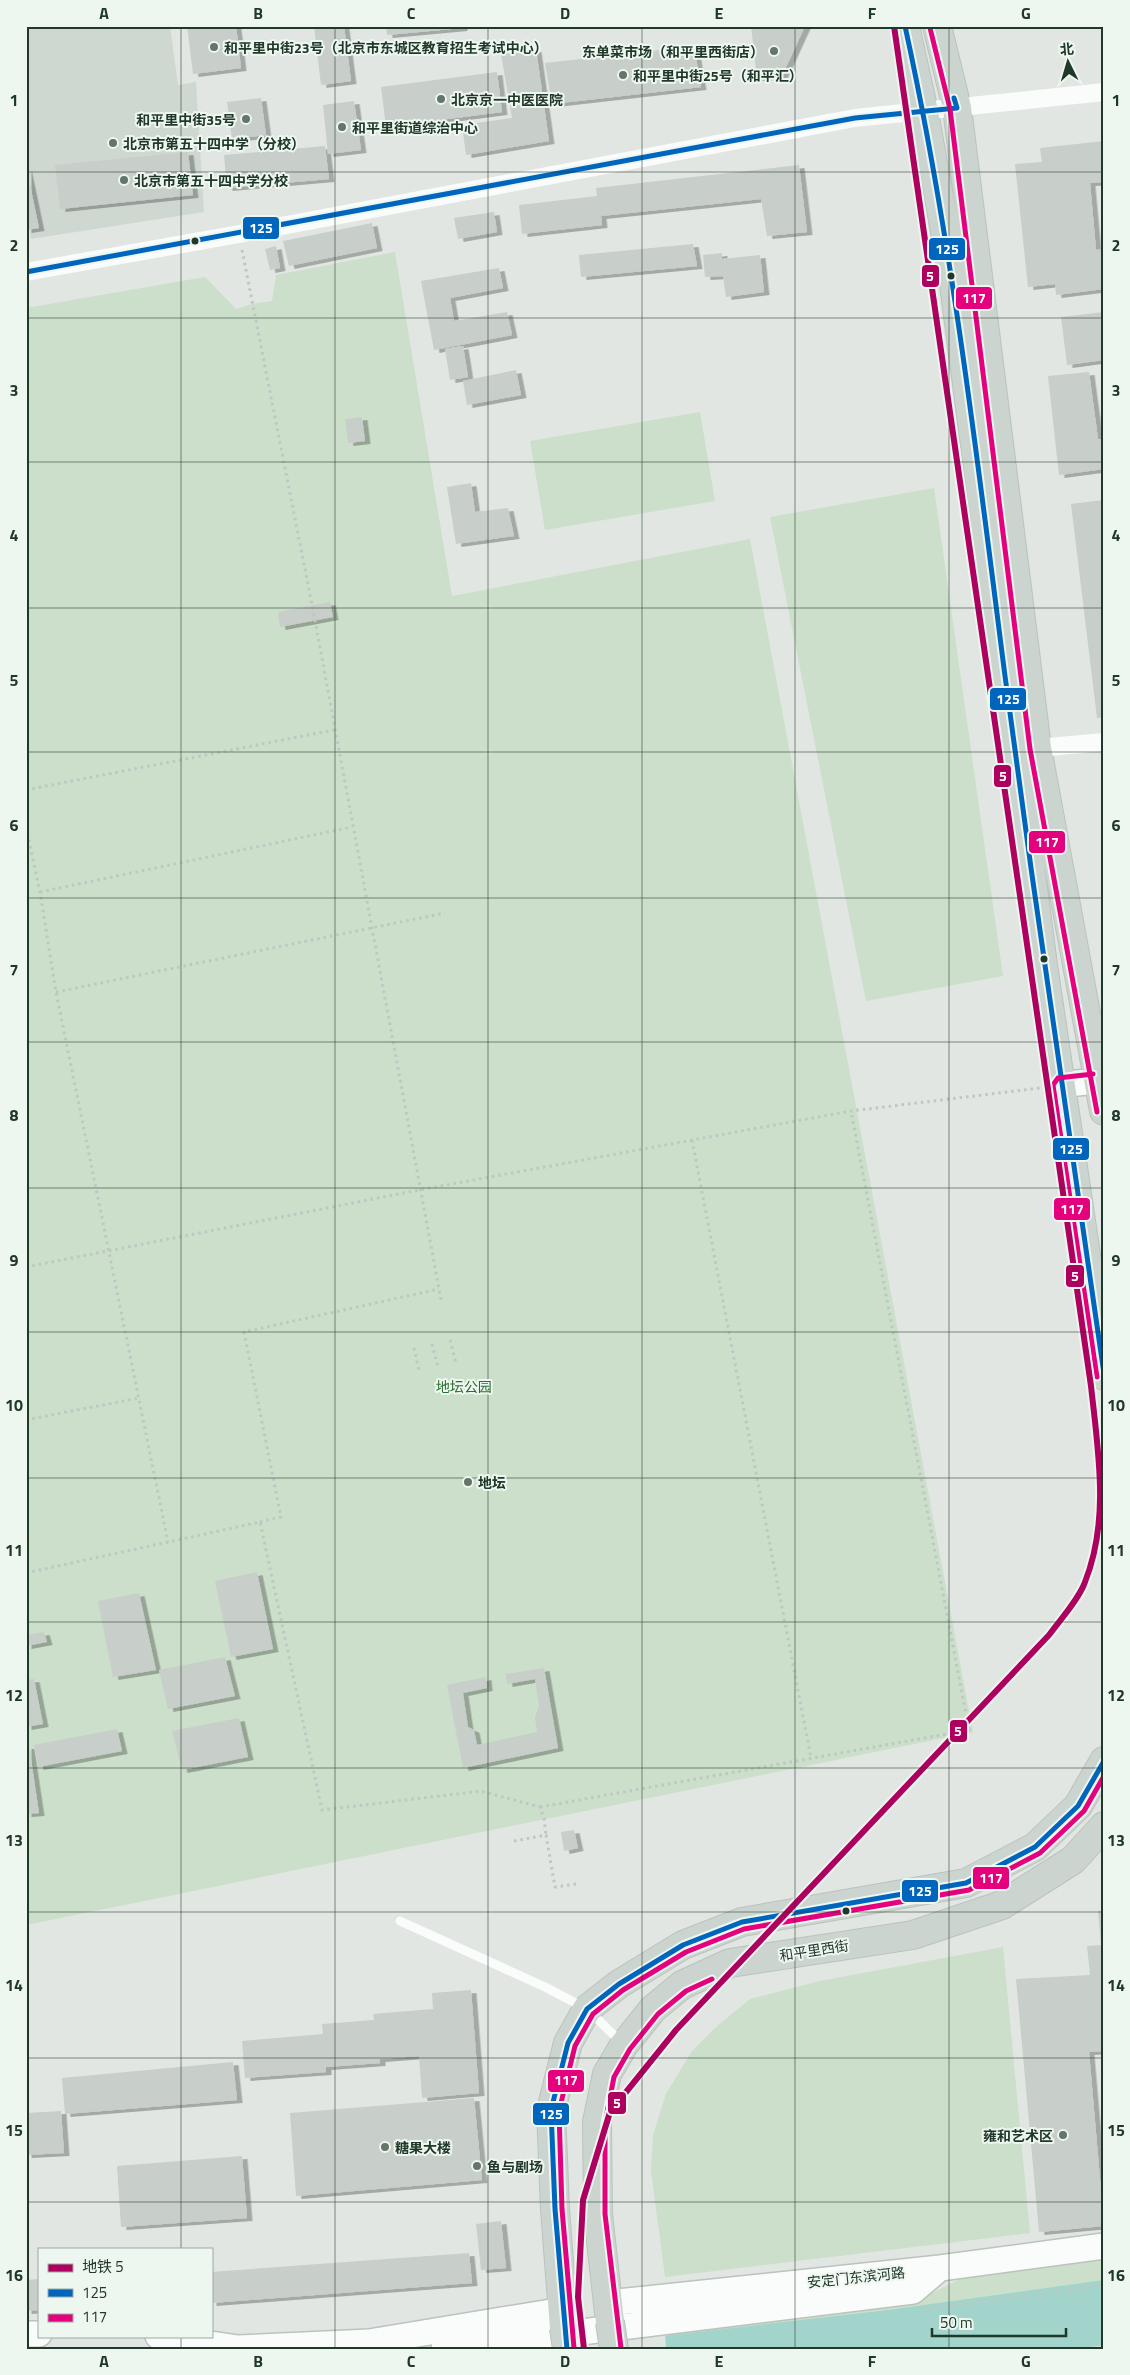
<svg xmlns="http://www.w3.org/2000/svg" width="1130" height="2375" font-family="'Titillium Web','Noto Sans SC',sans-serif">
<style>
.built{fill:#ced8d1}
.green{fill:#cbdfca}
.water{fill:#a2d4cc}
.pier{fill:#e1e6e2}
.building{fill:#c8ceca;filter:url(#shadow)}
.lines{fill:none;stroke-linecap:round;stroke-linejoin:round}
.secondary-casing{stroke:#bac3bd;stroke-width:28}
.primary-casing{stroke:#bbc3be;stroke-width:30}
.path{stroke:#bfc7c2;stroke-width:3;stroke-dasharray:2.5 4;stroke-linecap:butt}
.lane{stroke:#fafbfb;stroke-width:9}
.street{stroke:#fafbfb;stroke-width:18}
.secondary{stroke:#fafbfb;stroke-width:25}
.primary{stroke:#ccd4cf;stroke-width:28}
.primary-bridge-casing{stroke:#bbc3be;stroke-width:30;stroke-linecap:butt}
.primary-bridge{stroke:#ccd4cf;stroke-width:28}
.bus-1-casing{stroke:#eef6f0;stroke-width:9}
.bus-2-casing{stroke:#eef6f0;stroke-width:9}
.bus-1{stroke:#0065bd;stroke-width:5}
.bus-2{stroke:#e5007d;stroke-width:5}
.metro-1-casing{stroke:#eef6f0;stroke-width:10}
.metro-1{stroke:#ae005f;stroke-width:6}
.grid{fill:none;stroke:#20382a;stroke-width:1;stroke-opacity:0.55}
.poi-dot{fill:#64756a;stroke:#eef6f0;stroke-width:2}
.bus-dot{fill:#20382a;stroke:#eef6f0;stroke-width:2}
.labels{text-anchor:middle;dominant-baseline:central;stroke-width:4;stroke-linejoin:round;paint-order:stroke}
.poi-label{font-size:14px;font-weight:bold;fill:#20382a;stroke:#eef6f0;text-anchor:start}
.park-label{font-size:14px;fill:#2c6d32;stroke:#eef6f0}
.street-label{font-size:14px;fill:#20382a;stroke:#eef6f0}
.line-badge{stroke:#eef6f0;stroke-width:2}
.badge-label{font-size:14px;text-anchor:middle;font-weight:bold;fill:#fff}
.neatline{fill:none;stroke:#20382a;stroke-width:2}
.grid-label{font-size:16px;text-anchor:middle;font-weight:bold;fill:#20382a}
</style>
<defs>
<filter id="shadow"><feDropShadow dx="5.5" dy="3" stdDeviation="0" flood-color="#0004"/></filter>
</defs>
<rect width="100%" height="100%" fill="#e1e6e2"/>
<path class="built" d="M26 26H170L178 85 196 82 204 212 31 239 26 201Z"/>
<path class="green" d="M395 252 452 596 750 539 973 1732 26 1925V308L205 277 236 309 252 304 272 301 276 275Z
M700 412 715 501 545 530 530 441Z
M934 488 1003 976 866 1001 770 517Z
M1003 1947 1030 2233 665 2277 651 2171 653 2135 666 2094 692 2051 715 2028 750 1999 820 1981Z
M1104 2258V2349H672L670 2330 923 2298 969 2274Z"/>
<path class="water" d="M1104 2280V2345L1075 2349H551L888 2310Z"/>
<path class="pier" d="M665 2333 666 2349H548L549 2347Z"/>
<path class="building" d="M187 26H236L241 68 193 74Z
M314 26H344L351 81 321 85Z
M386 26H462V28L387 35Z
M751 26H805L782 76 757 78Z
M694 46 701 87 552 104 545 63Z
M536 49 549 141 466 155 462 125 512 118 501 54Z
M497 72 502 112 386 127 381 87Z
M261 98 266 135 232 139 227 102Z
M354 101 361 150 328 154 323 105Z
M1104 141V182L1090 183 1096 250 1104 249V289L1056 295 1055 284 1028 287 1015 164 1042 162 1040 148Z
M325 146 329 179 227 188 224 155Z
M188 152 193 195 60 209 55 165Z
M799 165 807 232 767 236 761 199 601 216 602 225 522 234 519 205 597 196 596 188Z
M26 166 39 228 26 230Z
M494 212 497 232 458 239 454 218Z
M372 223 377 248 289 266 283 241Z
M693 244 697 266 581 277 579 255Z
M276 246 280 268 270 270 265 249Z
M722 253V259L760 255 764 292 726 297 723 276 705 277 703 255Z
M499 268 503 288 450 298 454 321 507 312 512 335 434 350 421 281Z
M1104 312V360L1067 365 1061 317Z
M463 346 468 377 450 380 445 349Z
M516 370 521 395 467 405 463 381Z
M1089 372 1098 439H1104V469L1059 475 1048 376Z
M362 417 365 441 348 443 345 419Z
M471 483 475 512 508 508 514 536 456 544 447 487Z
M1104 500V717L1097 718 1071 504Z
M330 602 333 617 280 627 278 612Z
M257 1572 273 1649 231 1657 215 1581Z
M139 1593 156 1670 113 1677 98 1601Z
M44 1632 47 1642 26 1646V1635Z
M225 1657 235 1696 168 1709 159 1670Z
M544 1668 558 1748 463 1768 447 1685 486 1677 487 1688 463 1693 468 1727 474 1730 477 1745 537 1732 535 1717 539 1706 535 1679 507 1684 506 1674Z
M34 1679 43 1724 26 1727V1680Z
M239 1718 248 1757 182 1770 172 1731Z
M117 1729 122 1751 38 1767 34 1745Z
M26 1746H29L39 1813 26 1814Z
M574 1830 578 1848 564 1851 561 1832Z
M1104 1910V2051L1089 2052 1104 2226 1039 2232 1016 1979 1090 1975 1087 1946 1101 1945 1098 1911Z
M471 1990 479 2093 422 2098 419 2056 380 2059V2063L326 2067V2072L245 2078 242 2041 323 2034 322 2024 374 2020 373 2014 433 2009 432 1993Z
M233 2062 237 2100 65 2114 62 2078Z
M474 2098 482 2180 296 2196 290 2113Z
M61 2111 64 2153 26 2155V2113Z
M242 2156 247 2218 121 2227 117 2166Z
M501 2221 506 2268 481 2270 476 2224Z
M469 2253 472 2283 211 2303V2272Z
M39 2279V2310L26 2311V2280Z"/>
<g class="lines">
<defs>
<path id="secondary" d="M1060 1085 1104 1080
M608 2303 940 2268 1104 2246
M26 2334H39
M158 2336 238 2348 369 2342 563 2310
M444 2349 913 2291 940 2268"/>
<path id="primary" d="M905 26 924 112 953 277 1043 965 1104 1376
M937 26 957 108 1037 748 1104 1111
M610 2322 598 2214 597 2122 607 2074 624 2045 653 2009 682 1985 730 1963 913 1935 1002 1905 1073 1860 1104 1826
M564 2328 555 2209 551 2110 568 2043 587 2009 619 1984 683 1945 742 1922 966 1883 1035 1847 1078 1806 1104 1761"/>
</defs>
<use href="#secondary" class="secondary-casing"/>
<use href="#primary" class="primary-casing"/>
<path class="path" d="M242 250 314 615 441 1300
M26 790 334 730
M26 827 40 892 56 992 168 1542
M40 892 352 827
M56 992 445 913
M692 1140 811 1758
M26 1267 419 1190 851 1111 1040 1088
M450 1340 456 1363
M432 1344 438 1367
M414 1348 419 1371
M26 1420 139 1398
M260 1522 281 1517 244 1332 439 1289
M26 1573 260 1522 322 1810 481 1791 540 1807 544 1819 546 1835
M540 1807 969 1730 851 1111
M514 1841 546 1835 555 1887 576 1884
M926 2309 1104 2285"/>
<path class="lane" d="M400 1921 545 1987 587 2009 622 2043"/>
<path class="street" d="M26 272 239 234 855 118 1104 92
M1037 748 1104 742"/>
<use href="#secondary" class="secondary"/>
<use href="#primary" class="primary"/>
<defs>
<path id="primary-bridge" d="M610 2322 614 2349
M564 2328 567 2349"/>
</defs>
<use href="#primary-bridge" class="primary-bridge-casing"/>
<use href="#primary-bridge" class="primary-bridge"/>
<defs>
<path id="bus-1" d="M905 26C952 241 977 458 1005 676 1036 909 1069 1142 1104 1374
M26 272 855 118 957 108 954 98
M567 2349 555 2209 551 2110 568 2043 587 2009 619 1984 683 1945 742 1922 966 1883 1035 1847 1078 1806 1104 1761"/>
<path id="bus-2" d="M930 28 950 109 1030 749 1097 1112
M1093 1074 1058 1078 1053 1085 1097 1377
M574 2348 562 2209 559 2111 575 2046 593 2014 623 1990 686 1952 744 1929 969 1890 1040 1853 1084 1811 1104 1776
M621 2348 605 2214V2123L614 2077 630 2049 658 2014 686 1991 712 1979"/>
</defs>
<use href="#bus-1" class="bus-1-casing"/>
<use href="#bus-2" class="bus-2-casing"/>
<use href="#bus-1" class="bus-1"/>
<use href="#bus-2" class="bus-2"/>
<defs>
<path id="metro-1" d="M584 2349 578 2297 583 2200 610 2112 676 2030 1049 1635C1060 1620 1079 1599 1085 1582 1110 1519 1098 1451 1091 1386L894 26"/>
</defs>
<use href="#metro-1" class="metro-1-casing"/>
<use href="#metro-1" class="metro-1"/>
</g>
<path class="grid" d="M181 26V2249M335 26V2349M488 26V2349M642 26V2349M795 26V2349M949 26V2349M26 172H1104M26 318H1104M26 462H1104M26 608H1104M26 752H1104M26 898H1104M26 1042H1104M26 1188H1104M26 1332H1104M26 1478H1104M26 1622H1104M26 1768H1104M26 1912H1104M26 2058H1104M26 2202H1104M181 2336V2349"/>
<g class="poi-dot">
<circle cx="214" cy="47" r="5"/>
<circle cx="774" cy="51" r="5"/>
<circle cx="623" cy="75" r="5"/>
<circle cx="441" cy="99" r="5"/>
<circle cx="246" cy="119" r="5"/>
<circle cx="342" cy="127" r="5"/>
<circle cx="113" cy="143" r="5"/>
<circle cx="124" cy="180" r="5"/>
<circle cx="468" cy="1482" r="5"/>
<circle cx="1063" cy="2135" r="5"/>
<circle cx="385" cy="2147" r="5"/>
<circle cx="477" cy="2166" r="5"/>
</g>
<g class="bus-dot">
<circle cx="195" cy="241" r="4.5"/>
<circle cx="951" cy="276" r="4.5"/>
<circle cx="1044" cy="959" r="4.5"/>
<circle cx="846" cy="1911" r="4.5"/>
</g>
<g class="labels">
<g class="poi-label">
<text x="224" y="47">和平里中街23号（北京市东城区教育招生考试中心）</text>
<text x="764" y="51" text-anchor="end">东单菜市场（和平里西街店）</text>
<text x="633" y="75">和平里中街25号（和平汇）</text>
<text x="451" y="99">北京京一中医医院</text>
<text x="236" y="119" text-anchor="end">和平里中街35号</text>
<text x="352" y="127">和平里街道综治中心</text>
<text x="123" y="143">北京市第五十四中学（分校）</text>
<text x="134" y="180">北京市第五十四中学分校</text>
<text x="478" y="1482">地坛</text>
<text x="1053" y="2135" text-anchor="end">雍和艺术区</text>
<text x="395" y="2147">糖果大楼</text>
<text x="487" y="2166">鱼与剧场</text>
</g>
<g class="park-label">
<text x="464" y="1386">地坛公园</text>
</g>
<g class="street-label">
<text transform="translate(814 1950) rotate(-9)">和平里西街</text>
<text transform="translate(856 2277) rotate(-6)">安定门东滨河路</text>
</g>
</g>
<g class="line-badge">
<rect x="242" y="216" width="38" height="24" rx="5" fill="#0065bd"/>
<rect x="928" y="237" width="38" height="24" rx="5" fill="#0065bd"/>
<rect x="921" y="264" width="19" height="24" rx="5" fill="#ae005f"/>
<rect x="955" y="286" width="38" height="24" rx="5" fill="#e5007d"/>
<rect x="989" y="687" width="38" height="24" rx="5" fill="#0065bd"/>
<rect x="993" y="764" width="19" height="24" rx="5" fill="#ae005f"/>
<rect x="1028" y="830" width="38" height="24" rx="5" fill="#e5007d"/>
<rect x="1052" y="1137" width="38" height="24" rx="5" fill="#0065bd"/>
<rect x="1053" y="1197" width="38" height="24" rx="5" fill="#e5007d"/>
<rect x="1065" y="1264" width="20" height="24" rx="5" fill="#ae005f"/>
<rect x="949" y="1719" width="19" height="24" rx="5" fill="#ae005f"/>
<rect x="972" y="1866" width="38" height="24" rx="5" fill="#e5007d"/>
<rect x="901" y="1879" width="38" height="24" rx="5" fill="#0065bd"/>
<rect x="547" y="2069" width="38" height="24" rx="5" fill="#e5007d"/>
<rect x="607" y="2091" width="20" height="24" rx="5" fill="#ae005f"/>
<rect x="532" y="2102" width="38" height="24" rx="5" fill="#0065bd"/>
</g>
<g class="badge-label">
<text x="261" y="233">125</text>
<text x="947" y="254">125</text>
<text x="930" y="281">5</text>
<text x="974" y="303">117</text>
<text x="1008" y="704">125</text>
<text x="1003" y="781">5</text>
<text x="1047" y="847">117</text>
<text x="1071" y="1154">125</text>
<text x="1072" y="1214">117</text>
<text x="1075" y="1281">5</text>
<text x="958" y="1736">5</text>
<text x="991" y="1883">117</text>
<text x="920" y="1896">125</text>
<text x="566" y="2085">117</text>
<text x="617" y="2108">5</text>
<text x="551" y="2119">125</text>
</g>
<rect width="1130" height="2375" fill="none" stroke="#eef6f0" stroke-width="55"/>
<rect x="38" y="2248" width="175" height="90" fill="#eef6f0" stroke="#9caaa1"/>
<rect x="48" y="2264" width="25" height="8" fill="#ae005f" stroke="#9caaa1"/>
<text x="82" y="2272" font-size="15" fill="#20382a">地铁 5</text>
<rect x="48" y="2289" width="25" height="8" fill="#0065bd" stroke="#9caaa1"/>
<text x="82" y="2298" font-size="15" fill="#20382a">125</text>
<rect x="48" y="2314" width="25" height="8" fill="#e5007d" stroke="#9caaa1"/>
<text x="82" y="2322" font-size="15" fill="#20382a">117</text>
<g transform="translate(1068 62) rotate(355)" stroke="#eef6f0" stroke-width="4" paint-order="stroke">
<path d="M0-4L9 19L0 12L-9 19Z" fill="#20382a"/>
<text y="-8" font-size="14" font-weight="bold" text-anchor="middle" fill="#20382a">北</text>
</g>
<path d="M932 2328v8h134v-8" fill="none" stroke="#20382a" stroke-width="2.5"/>
<text x="940" y="2328" font-size="15" fill="#20382a" stroke="#eef6f0" stroke-width="4" paint-order="stroke">50 m</text>
<rect x="28" y="28" width="1074" height="2320" class="neatline"/>
<g class="grid-label">
<text x="104" y="19">A</text>
<text x="258" y="19">B</text>
<text x="411" y="19">C</text>
<text x="565" y="19">D</text>
<text x="719" y="19">E</text>
<text x="872" y="19">F</text>
<text x="1026" y="19">G</text>
<text x="14" y="106">1</text>
<text x="1116" y="106">1</text>
<text x="14" y="251">2</text>
<text x="1116" y="251">2</text>
<text x="14" y="396">3</text>
<text x="1116" y="396">3</text>
<text x="14" y="541">4</text>
<text x="1116" y="541">4</text>
<text x="14" y="686">5</text>
<text x="1116" y="686">5</text>
<text x="14" y="831">6</text>
<text x="1116" y="831">6</text>
<text x="14" y="976">7</text>
<text x="1116" y="976">7</text>
<text x="14" y="1121">8</text>
<text x="1116" y="1121">8</text>
<text x="14" y="1266">9</text>
<text x="1116" y="1266">9</text>
<text x="14" y="1411">10</text>
<text x="1116" y="1411">10</text>
<text x="14" y="1556">11</text>
<text x="1116" y="1556">11</text>
<text x="14" y="1701">12</text>
<text x="1116" y="1701">12</text>
<text x="14" y="1846">13</text>
<text x="1116" y="1846">13</text>
<text x="14" y="1991">14</text>
<text x="1116" y="1991">14</text>
<text x="14" y="2136">15</text>
<text x="1116" y="2136">15</text>
<text x="14" y="2281">16</text>
<text x="1116" y="2281">16</text>
<text x="104" y="2367">A</text>
<text x="258" y="2367">B</text>
<text x="411" y="2367">C</text>
<text x="565" y="2367">D</text>
<text x="719" y="2367">E</text>
<text x="872" y="2367">F</text>
<text x="1026" y="2367">G</text>
</g>
</svg>
